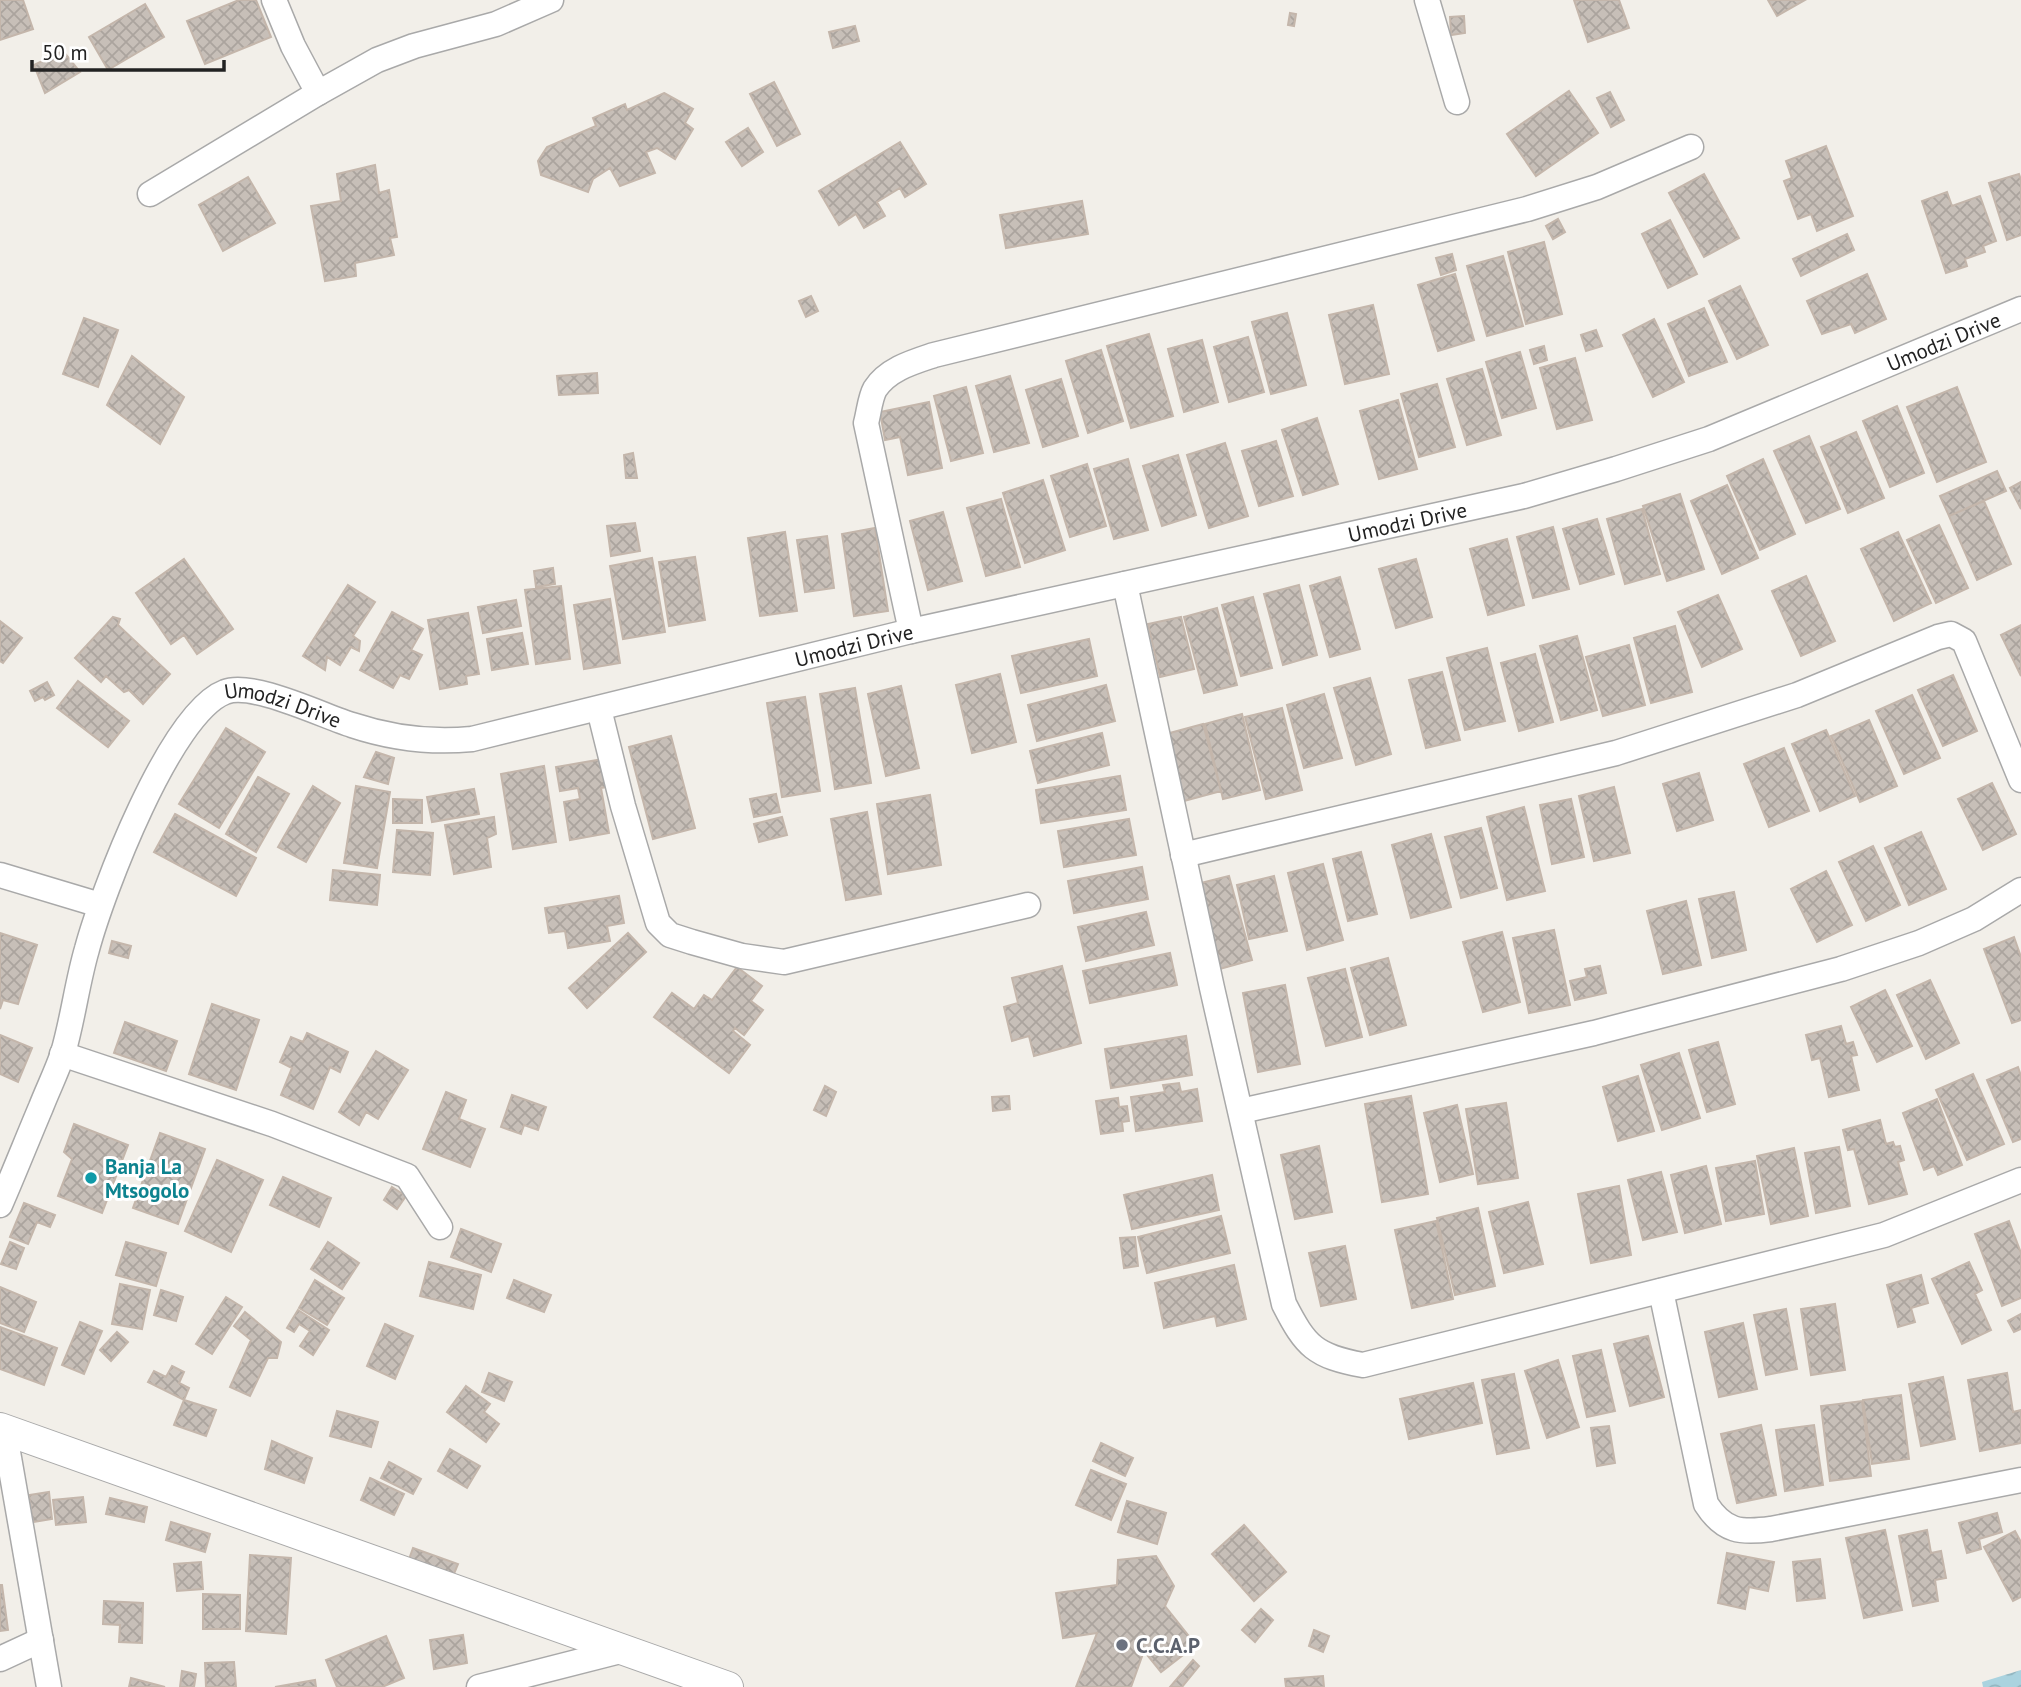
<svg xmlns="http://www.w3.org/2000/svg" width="2021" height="1687" font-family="'PT Sans',sans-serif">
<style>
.water{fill:url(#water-waves)}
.building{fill:url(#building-cross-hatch);stroke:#c4b6ab;stroke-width:2}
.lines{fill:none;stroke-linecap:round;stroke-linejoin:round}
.minor-casing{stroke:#a9a9a9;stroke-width:27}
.tertiary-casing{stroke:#a9a9a9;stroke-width:32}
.minor{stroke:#fff;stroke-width:24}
.tertiary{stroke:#fff;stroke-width:30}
.culture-dot{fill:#0f9aa8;stroke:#fff;stroke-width:2.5}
.worship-dot{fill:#6b7280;stroke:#fff;stroke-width:2.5}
.labels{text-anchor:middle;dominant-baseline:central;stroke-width:6;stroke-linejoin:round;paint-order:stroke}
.street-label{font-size:21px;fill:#222;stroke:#fff}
.culture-label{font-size:21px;font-weight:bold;fill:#0d838f;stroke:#fff;text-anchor:start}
.worship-label{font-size:21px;font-weight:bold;fill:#5b616d;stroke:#fff;text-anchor:start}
</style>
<defs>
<pattern id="water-waves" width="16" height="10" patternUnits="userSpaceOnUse" patternTransform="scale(1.75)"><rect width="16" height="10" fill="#aad3df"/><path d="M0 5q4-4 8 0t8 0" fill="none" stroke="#92b5bf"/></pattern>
<pattern id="building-cross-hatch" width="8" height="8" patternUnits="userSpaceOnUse" patternTransform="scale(1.75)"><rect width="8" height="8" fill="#c7bfb8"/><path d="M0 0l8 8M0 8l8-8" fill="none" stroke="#aba49e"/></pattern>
</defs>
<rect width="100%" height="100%" fill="#f2efe9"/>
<path class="water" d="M2021 1670V1687H1983L1982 1682Z"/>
<path class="building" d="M0 0H23L33 29 0 40Z
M239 0H256L271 37 205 64 187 21Z
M1574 0H1619L1629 28 1588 42Z
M1768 0H1805L1777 16Z
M145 4 164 37 108 70 89 37Z
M1290 13 1296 14 1294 26 1288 25Z
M1464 16 1465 33 1451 35 1450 17Z
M855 26 859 41 833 48 829 32Z
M63 51 80 72 45 93 34 65Z
M774 82 800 134 777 146 750 94Z
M1569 91 1598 133 1536 176 1507 134Z
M1610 92 1624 120 1611 127 1597 98Z
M664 93 693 109 685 123 693 129 675 159 657 148 646 152 655 173 620 186 610 168 593 179 588 192 541 175 538 161 547 147 596 126 593 118 625 104 627 110Z
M748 128 763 152 742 166 726 142Z
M900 142 926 184 905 197 900 188 877 202 885 216 864 228 856 214 839 225 819 191Z
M1826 146 1853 216 1817 231 1811 214 1798 219 1784 181 1792 178 1786 161Z
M375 165 379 193 389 190 397 237 390 238 394 255 355 263 356 276 325 281 311 206 341 201 337 174Z
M1704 174 1739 238 1704 257 1669 193Z
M2019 174 2021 180V235L2007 240 1989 183Z
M248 177 275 223 223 251 199 205Z
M1947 192 1952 206 1980 196 1996 241 1983 246 1985 252 1965 259 1967 266 1946 273 1922 201Z
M1082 201 1088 234 1006 248 1000 215Z
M1558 219 1565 232 1553 239 1546 226Z
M1670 220 1697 274 1668 288 1642 234Z
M1847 234 1854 250 1801 276 1793 259Z
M1544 242 1562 314 1526 324 1508 252Z
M1452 254 1456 270 1441 275 1436 258Z
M1503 256 1523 326 1487 336 1467 266Z
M1455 274 1474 340 1438 351 1418 285Z
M1867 274 1886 319 1855 333 1851 324 1822 334 1807 301Z
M1740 286 1768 345 1737 359 1709 301Z
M811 296 818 311 806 317 799 301Z
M1373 305 1389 374 1345 384 1329 315Z
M1704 308 1727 362 1689 376 1668 324Z
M1287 313 1306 385 1271 394 1252 322Z
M84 318 118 330 98 387 63 374Z
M1654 319 1684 382 1653 397 1623 335Z
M1596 330 1602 346 1586 351 1581 335Z
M1149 334 1173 416 1131 428 1107 346Z
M1248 337 1264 392 1229 402 1214 347Z
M1202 340 1218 402 1184 412 1168 349Z
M1544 346 1547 360 1534 364 1530 350Z
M1101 350 1123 421 1088 433 1066 361Z
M1520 352 1536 408 1502 418 1486 362Z
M132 356 184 397 160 444 107 405Z
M1575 358 1592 420 1557 429 1540 368Z
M1482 369 1501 435 1467 445 1447 379Z
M597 373 598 393 559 395 557 376Z
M1010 376 1029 443 994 452 976 386Z
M1061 379 1078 436 1043 447 1026 390Z
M1437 384 1455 447 1419 457 1401 394Z
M966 387 983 453 951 461 934 396Z
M1957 387 1986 462 1937 482 1907 407Z
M1398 400 1417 469 1379 479 1360 411Z
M929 402 942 468 908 475 900 437 885 440 880 412Z
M1897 406 1924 473 1890 487 1863 421Z
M1317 418 1338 484 1303 495 1282 430Z
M1856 432 1884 498 1848 513 1821 447Z
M1809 436 1840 509 1806 523 1774 451Z
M1276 441 1293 496 1259 506 1242 451Z
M1225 443 1248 516 1209 528 1187 455Z
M633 453 637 478H626L624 455Z
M1178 455 1196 515 1162 526 1143 466Z
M1128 459 1148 530 1114 539 1094 469Z
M1763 459 1795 534 1760 550 1727 476Z
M1087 464 1106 526 1070 537 1051 476Z
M1997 471 2006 491 1949 516 1940 496Z
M1043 480 1065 550 1025 563 1003 493Z
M2021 482V509L2010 488Z
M1727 485 1758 558 1722 574 1691 501Z
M1680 494 1704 569 1667 581 1643 506Z
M1001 499 1020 567 986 576 967 508Z
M1984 501 2011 564 1977 580 1949 516Z
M1642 509 1660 574 1625 584 1607 519Z
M943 512 962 581 928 590 910 521Z
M1597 519 1614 574 1580 584 1563 529Z
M635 523 640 551 611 556 607 526Z
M1939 525 1968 588 1936 603 1907 540Z
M1553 527 1569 589 1533 598 1517 537Z
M875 528 888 611 854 616 842 534Z
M785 532 797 611 760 616 748 538Z
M1898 532 1931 603 1894 621 1861 549Z
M827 536 834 588 805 592 797 540Z
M1507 539 1524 605 1488 615 1470 549Z
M695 557 705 620 669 626 659 562Z
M652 558 665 632 623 639 610 566Z
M184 559 233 629 197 654 184 635 171 644 136 593Z
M1416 559 1432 617 1396 628 1379 569Z
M553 568 555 584 536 587 534 571Z
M1806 576 1835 641 1801 656 1772 591Z
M1340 577 1360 649 1330 657 1310 586Z
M348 585 375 602 353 636 360 641 359 651 351 647 340 665 327 657 325 670 303 656Z
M1299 585 1317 655 1283 665 1264 594Z
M561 586 570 659 536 664 525 590Z
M1718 595 1742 649 1702 667 1678 612Z
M1253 597 1272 668 1241 676 1222 605Z
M610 599 620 663 584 669 574 605Z
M516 600 521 626 483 633 478 607Z
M1217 608 1237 685 1204 693 1184 617Z
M392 612 423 629 411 650 422 655 409 679 400 675 393 688 360 670Z
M468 613 479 674 466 676 467 684 440 689 428 620Z
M113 617 120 619 118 625 170 674 143 704 129 690 124 692 106 676 101 682 75 658Z
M1181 617 1194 669 1160 677 1148 624Z
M0 621 22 638 3 663 0 661Z
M2021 625V676L2001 635Z
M1675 626 1692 692 1651 703 1634 638Z
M522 633 528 664 492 670 487 639Z
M1577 636 1597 710 1561 720 1540 646Z
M1089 639 1097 676 1021 693 1012 656Z
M1629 645 1645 705 1603 716 1586 657Z
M1487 648 1505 721 1465 730 1447 658Z
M1535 654 1553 722 1519 731 1501 663Z
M1442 672 1460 740 1426 748 1409 680Z
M1000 674 1016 742 972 753 956 685Z
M1953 675 1977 731 1943 746 1918 690Z
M1370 678 1391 754 1356 765 1334 688Z
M78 681 129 721 108 747 57 708Z
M47 682 54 695 45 700 43 697 35 701 30 691Z
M1106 685 1115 721 1037 741 1028 705Z
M901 686 919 768 886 776 868 694Z
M855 688 871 783 835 789 820 694Z
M1324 694 1342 758 1304 768 1287 705Z
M1912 695 1940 758 1904 774 1876 711Z
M805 697 820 791 782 797 767 703Z
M1282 708 1302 790 1266 799 1245 717Z
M1242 714 1260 790 1223 799 1205 724Z
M1869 720 1897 786 1860 802 1831 736Z
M1203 724 1221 791 1184 801 1166 734Z
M226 728 265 752 219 828 179 804Z
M1826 730 1855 796 1820 811 1792 744Z
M1102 733 1109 765 1038 783 1030 751Z
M671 736 695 828 653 839 629 747Z
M1784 748 1809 811 1769 827 1744 764Z
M376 752 394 758 388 784 364 777Z
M609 758 613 786 601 788 609 833 570 840 564 802 580 799 578 788 560 791 556 767Z
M544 766 556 842 513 849 501 774Z
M1699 773 1713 820 1677 831 1663 784Z
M1120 776 1126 810 1041 823 1036 790Z
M258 777 289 794 256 852 226 834Z
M1992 783 2016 834 1983 850 1958 799Z
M313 786 340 803 306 862 278 847Z
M356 786 390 792 377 868 344 863Z
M1614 787 1630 853 1594 861 1579 796Z
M474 789 479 814 432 822 427 797Z
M776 794 780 812 754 817 750 799Z
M930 795 941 865 888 874 877 804Z
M393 799 422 800V823H393Z
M1571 799 1584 857 1552 864 1540 805Z
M1524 807 1545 891 1507 900 1487 817Z
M867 812 881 894 846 900 831 819Z
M175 814 256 858 236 896 154 852Z
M494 817 496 834 487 838 491 867 454 874 445 825Z
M782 817 787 835 759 842 754 824Z
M1129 819 1136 855 1064 867 1058 831Z
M1481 828 1497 888 1461 898 1445 837Z
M397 830 433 833 430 875 393 872Z
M1921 832 1946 889 1909 905 1885 848Z
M1431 834 1451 907 1411 918 1392 845Z
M1873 846 1900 905 1866 921 1839 862Z
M1361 852 1377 914 1348 921 1333 859Z
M1323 864 1343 940 1307 950 1288 873Z
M1142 867 1148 899 1074 913 1068 881Z
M333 870 380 875 377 905 330 900Z
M1826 871 1852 925 1817 942 1791 889Z
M1229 876 1252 960 1216 970 1193 885Z
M1274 876 1287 931 1249 939 1237 885Z
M1734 892 1746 950 1712 958 1699 899Z
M619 896 624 923 607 926 610 941 568 948 565 931 549 933 545 908Z
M1686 901 1701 965 1663 974 1647 911Z
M1146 912 1154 945 1086 961 1078 927Z
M1554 930 1570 1005 1529 1013 1513 938Z
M1502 932 1520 1002 1483 1012 1463 942Z
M0 933 37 945 18 1004 3 1000 0 1009Z
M628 933 646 952 587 1008 569 988Z
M2014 937 2021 957V1020L2012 1023 1984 949Z
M112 941 131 946 128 958 109 953Z
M1170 953 1177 985 1090 1003 1083 971Z
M1388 958 1406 1025 1370 1035 1351 968Z
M1062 966 1081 1043 1034 1056 1029 1036 1012 1041 1004 1007 1018 1003 1012 978Z
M1600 966 1606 993 1575 1000 1570 981 1587 977 1585 969Z
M737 967 762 986 751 1001 763 1010 744 1035 735 1028 733 1031 750 1045 729 1073 654 1017 672 993 694 1009 704 995 712 1000Z
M1345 969 1362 1037 1326 1046 1308 978Z
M1930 980 1959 1043 1926 1059 1897 995Z
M1285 985 1300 1064 1258 1072 1243 993Z
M1885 990 1912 1046 1877 1062 1851 1007Z
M212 1004 259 1020 236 1090 189 1074Z
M125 1022 177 1041 166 1071 114 1053Z
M1841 1026 1846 1044 1853 1042 1857 1055 1851 1056 1859 1090 1829 1097 1820 1058 1812 1060 1806 1035Z
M307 1033 348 1052 340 1072 330 1067 313 1109 281 1095 292 1068 280 1062 291 1037 303 1042Z
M0 1035 32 1048 18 1082 0 1074Z
M1186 1036 1192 1075 1111 1088 1105 1049Z
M1718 1042 1735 1104 1707 1112 1689 1050Z
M376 1051 408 1070 378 1119 366 1112 359 1125 339 1112Z
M1679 1053 1700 1118 1662 1130 1641 1065Z
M2018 1067 2021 1076V1139L2013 1142 1987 1080Z
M1973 1074 2004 1144 1967 1160 1936 1090Z
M1638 1076 1654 1131 1618 1141 1603 1087Z
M1179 1083 1181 1092 1197 1089 1202 1121 1136 1131 1131 1097 1165 1092 1163 1085Z
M825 1086 836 1092 826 1116 814 1110Z
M446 1092 466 1100 459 1119 485 1129 470 1167 423 1149Z
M512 1095 546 1107 538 1130 524 1125 521 1134 501 1127Z
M1009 1096 1010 1109 993 1111 992 1097Z
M1411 1096 1428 1194 1382 1202 1365 1104Z
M1118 1098 1119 1107 1127 1106 1129 1121 1122 1122 1123 1131 1101 1134 1096 1101Z
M1937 1099 1962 1165 1938 1175 1934 1166 1924 1170 1903 1113Z
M1506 1103 1518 1178 1478 1184 1466 1109Z
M1457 1105 1473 1174 1440 1182 1424 1113Z
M1880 1120 1886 1144 1893 1142 1895 1147 1900 1146 1904 1160 1898 1162 1907 1194 1869 1204 1854 1149 1848 1150 1843 1130Z
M74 1124 128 1145 102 1213 58 1196 72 1159 64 1152Z
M160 1133 205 1149 178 1224 133 1208Z
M1319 1146 1332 1212 1295 1219 1281 1155Z
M1839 1147 1850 1206 1816 1213 1805 1153Z
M1794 1148 1808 1216 1771 1224 1757 1156Z
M217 1160 263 1180 231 1252 185 1231Z
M1755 1161 1764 1214 1726 1221 1716 1168Z
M1706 1166 1721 1224 1685 1233 1671 1175Z
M1661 1172 1677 1232 1643 1240 1628 1180Z
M1212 1175 1219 1210 1132 1229 1124 1195Z
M283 1177 331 1198 319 1227 270 1205Z
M1619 1186 1631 1255 1591 1263 1578 1194Z
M392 1187 406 1196 397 1209 384 1200Z
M1528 1202 1543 1264 1504 1273 1489 1212Z
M24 1203 55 1215 50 1227 37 1222 28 1244 10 1237Z
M1478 1208 1495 1286 1455 1295 1437 1218Z
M1221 1216 1230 1253 1147 1273 1138 1237Z
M1436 1221 1453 1299 1412 1308 1395 1230Z
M2009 1221 2021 1253V1298L2002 1306 1975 1234Z
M461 1229 501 1244 491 1272 451 1257Z
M1135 1237 1138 1266 1124 1268 1120 1238Z
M10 1242 24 1248 16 1269 1 1264Z
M126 1242 166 1253 156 1286 116 1275Z
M328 1242 359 1263 342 1289 311 1269Z
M1345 1246 1356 1299 1321 1306 1309 1253Z
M429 1262 481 1275 473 1309 420 1296Z
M1969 1262 1982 1290 1975 1294 1991 1330 1962 1344 1932 1279Z
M1234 1265 1246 1319 1217 1326 1215 1316 1164 1328 1155 1283Z
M1921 1275 1928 1303 1911 1308 1915 1322 1898 1327 1887 1285Z
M315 1280 344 1298 327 1325 299 1308Z
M514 1280 551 1295 544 1312 507 1298Z
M120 1284 150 1290 142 1329 112 1324Z
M0 1287 36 1302 24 1332 0 1323Z
M161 1290 183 1297 176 1321 154 1315Z
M226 1297 242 1307 212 1354 196 1344Z
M1835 1304 1845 1370 1811 1375 1801 1309Z
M1786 1309 1797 1369 1766 1375 1754 1315Z
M298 1310 329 1330 313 1355 300 1346 310 1331 299 1324 294 1332 287 1328Z
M245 1312 281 1342 277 1358H268L250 1396 230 1387 251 1340 234 1326Z
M2021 1314V1329L2014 1332 2008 1321Z
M80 1322 102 1331 84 1374 62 1365Z
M1743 1323 1757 1389 1719 1397 1705 1332Z
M385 1324 413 1336 395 1379 367 1366Z
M0 1327 57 1348 44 1385 0 1369Z
M117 1332 128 1342 111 1361 100 1350Z
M1648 1336 1664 1397 1630 1406 1614 1344Z
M1601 1350 1615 1411 1587 1417 1573 1356Z
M1558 1360 1579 1427 1547 1438 1525 1371Z
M172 1366 184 1372 179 1383 189 1388 184 1400 148 1382 154 1371 166 1377Z
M489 1373 512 1382 504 1401 482 1392Z
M2007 1373 2013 1412 2021 1410V1443L1980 1451 1968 1380Z
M1514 1374 1529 1448 1497 1454 1482 1380Z
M1943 1377 1955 1439 1921 1446 1909 1384Z
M1473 1383 1482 1423 1409 1439 1400 1399Z
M466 1386 490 1404 484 1412 499 1424 486 1442 447 1412Z
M1901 1395 1909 1459 1872 1464 1863 1400Z
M184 1400 216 1410 206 1436 174 1425Z
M1862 1401 1871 1476 1830 1481 1821 1406Z
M337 1411 378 1422 371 1447 330 1436Z
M1761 1425 1776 1495 1737 1503 1721 1434Z
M1814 1425 1823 1485 1785 1491 1776 1430Z
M1609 1426 1615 1463 1597 1466 1591 1428Z
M272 1441 312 1458 304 1483 265 1469Z
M1101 1443 1133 1458 1125 1476 1093 1461Z
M450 1449 480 1466 467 1488 438 1471Z
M389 1462 421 1479 413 1494 381 1478Z
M1091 1470 1126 1484 1111 1520 1076 1505Z
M370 1478 404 1494 394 1515 361 1500Z
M49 1492 52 1519 33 1522 29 1495Z
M83 1497 86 1522 56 1525 53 1500Z
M110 1498 147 1507 144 1522 106 1514Z
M1127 1501 1166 1513 1157 1544 1118 1532Z
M1997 1513 2002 1532 1979 1539 1981 1549 1967 1553 1959 1523Z
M171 1522 210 1534 205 1552 166 1540Z
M1244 1525 1286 1572 1254 1601 1212 1554Z
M1885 1530 1902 1610 1864 1618 1846 1538Z
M1927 1530 1931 1553 1941 1551 1946 1578 1935 1580 1938 1601 1913 1606 1899 1536Z
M2015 1531 2021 1542V1597L2013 1601 1984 1547Z
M413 1548 458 1564 451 1581 407 1565Z
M1727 1553 1774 1562 1768 1591 1749 1587 1745 1609 1718 1603Z
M250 1555 291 1558 286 1634 246 1631Z
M1156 1556 1174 1586 1165 1606 1196 1645 1161 1672 1144 1651 1131 1687H1076L1097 1633 1063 1638 1056 1593 1117 1585 1118 1560Z
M1820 1559 1825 1598 1797 1601 1793 1562Z
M201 1562 203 1589 177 1591 174 1564Z
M0 1585H2L8 1630 0 1631Z
M203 1594 240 1595V1629H203Z
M104 1601 143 1603 142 1643 119 1642 120 1625 103 1624Z
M1261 1609 1273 1620 1255 1642 1242 1630Z
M1314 1630 1329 1636 1323 1652 1309 1646Z
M463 1635 467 1663 434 1669 430 1640Z
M386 1636 404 1678 382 1687H337L326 1660Z
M1193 1660 1199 1666 1182 1687H1170Z
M234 1662 236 1687H206L205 1663Z
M182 1671 196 1674 194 1687H180Z
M1323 1676 1324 1687H1286L1285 1679Z
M131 1678 165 1687H129Z
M315 1680 316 1687H275Z"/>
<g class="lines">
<defs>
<g id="minor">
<path d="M274 0 293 46 318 93"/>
<path d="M1427 0 1457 102"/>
<path d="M150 194 318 93 377 60 414 46 496 24 551 0"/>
<path d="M1125 584 1212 988 1284 1304C1306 1347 1315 1356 1363 1365L1884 1235 2021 1180"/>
<path d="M911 631 866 423C869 412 870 398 875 389 888 369 913 362 934 355L1527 209 1597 187 1691 147"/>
<path d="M599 709 623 806 658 923 670 935 692 942 742 956 784 962 1028 905"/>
<path d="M1183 855 1616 753 1797 695 1938 637 1951 634 1964 641 2021 780"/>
<path d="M0 875 100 905"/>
<path d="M62 1054 272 1124 407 1176 440 1227"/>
<path d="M1241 1111 1594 1033 1841 969 1919 943 1974 919 2021 890"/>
<path id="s1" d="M0 1205C14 1173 27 1140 41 1107 48 1089 57 1071 63 1053 73 1019 77 983 87 949 102 893 170 713 225 692 252 681 323 716 352 725 391 738 431 743 472 739L911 631 1524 496 1616 469 1709 439 2021 309"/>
<path d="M1661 1291 1706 1504C1724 1532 1741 1533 1771 1529L2021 1480"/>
<path d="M4 1429 49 1687"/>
<path d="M0 1659 41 1640"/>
<path d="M479 1687 624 1650"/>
</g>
<path id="tertiary" d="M0 1428 728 1687"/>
</defs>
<use href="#minor" class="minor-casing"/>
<use href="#tertiary" class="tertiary-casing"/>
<use href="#minor" class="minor"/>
<use href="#tertiary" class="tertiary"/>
</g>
<circle class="culture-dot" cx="91" cy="1178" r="7"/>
<circle class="worship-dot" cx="1122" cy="1645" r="7"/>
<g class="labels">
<g class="street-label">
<text stroke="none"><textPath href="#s1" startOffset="2350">Umodzi Drive</textPath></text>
<text stroke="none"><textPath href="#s1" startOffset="1783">Umodzi Drive</textPath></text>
<text stroke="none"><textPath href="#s1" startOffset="1216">Umodzi Drive</textPath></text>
<text stroke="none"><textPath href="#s1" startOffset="628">Umodzi Drive</textPath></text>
</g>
<g class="culture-label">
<text x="105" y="1166">Banja La<tspan x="105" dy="24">Mtsogolo</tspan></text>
</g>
<g class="worship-label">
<text x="1136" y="1645">C.C.A.P</text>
</g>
</g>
<path d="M32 60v10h192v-10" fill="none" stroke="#222222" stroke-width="3.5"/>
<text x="42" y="60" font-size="21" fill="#222222" stroke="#ffffff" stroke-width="5" paint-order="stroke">50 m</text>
</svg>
